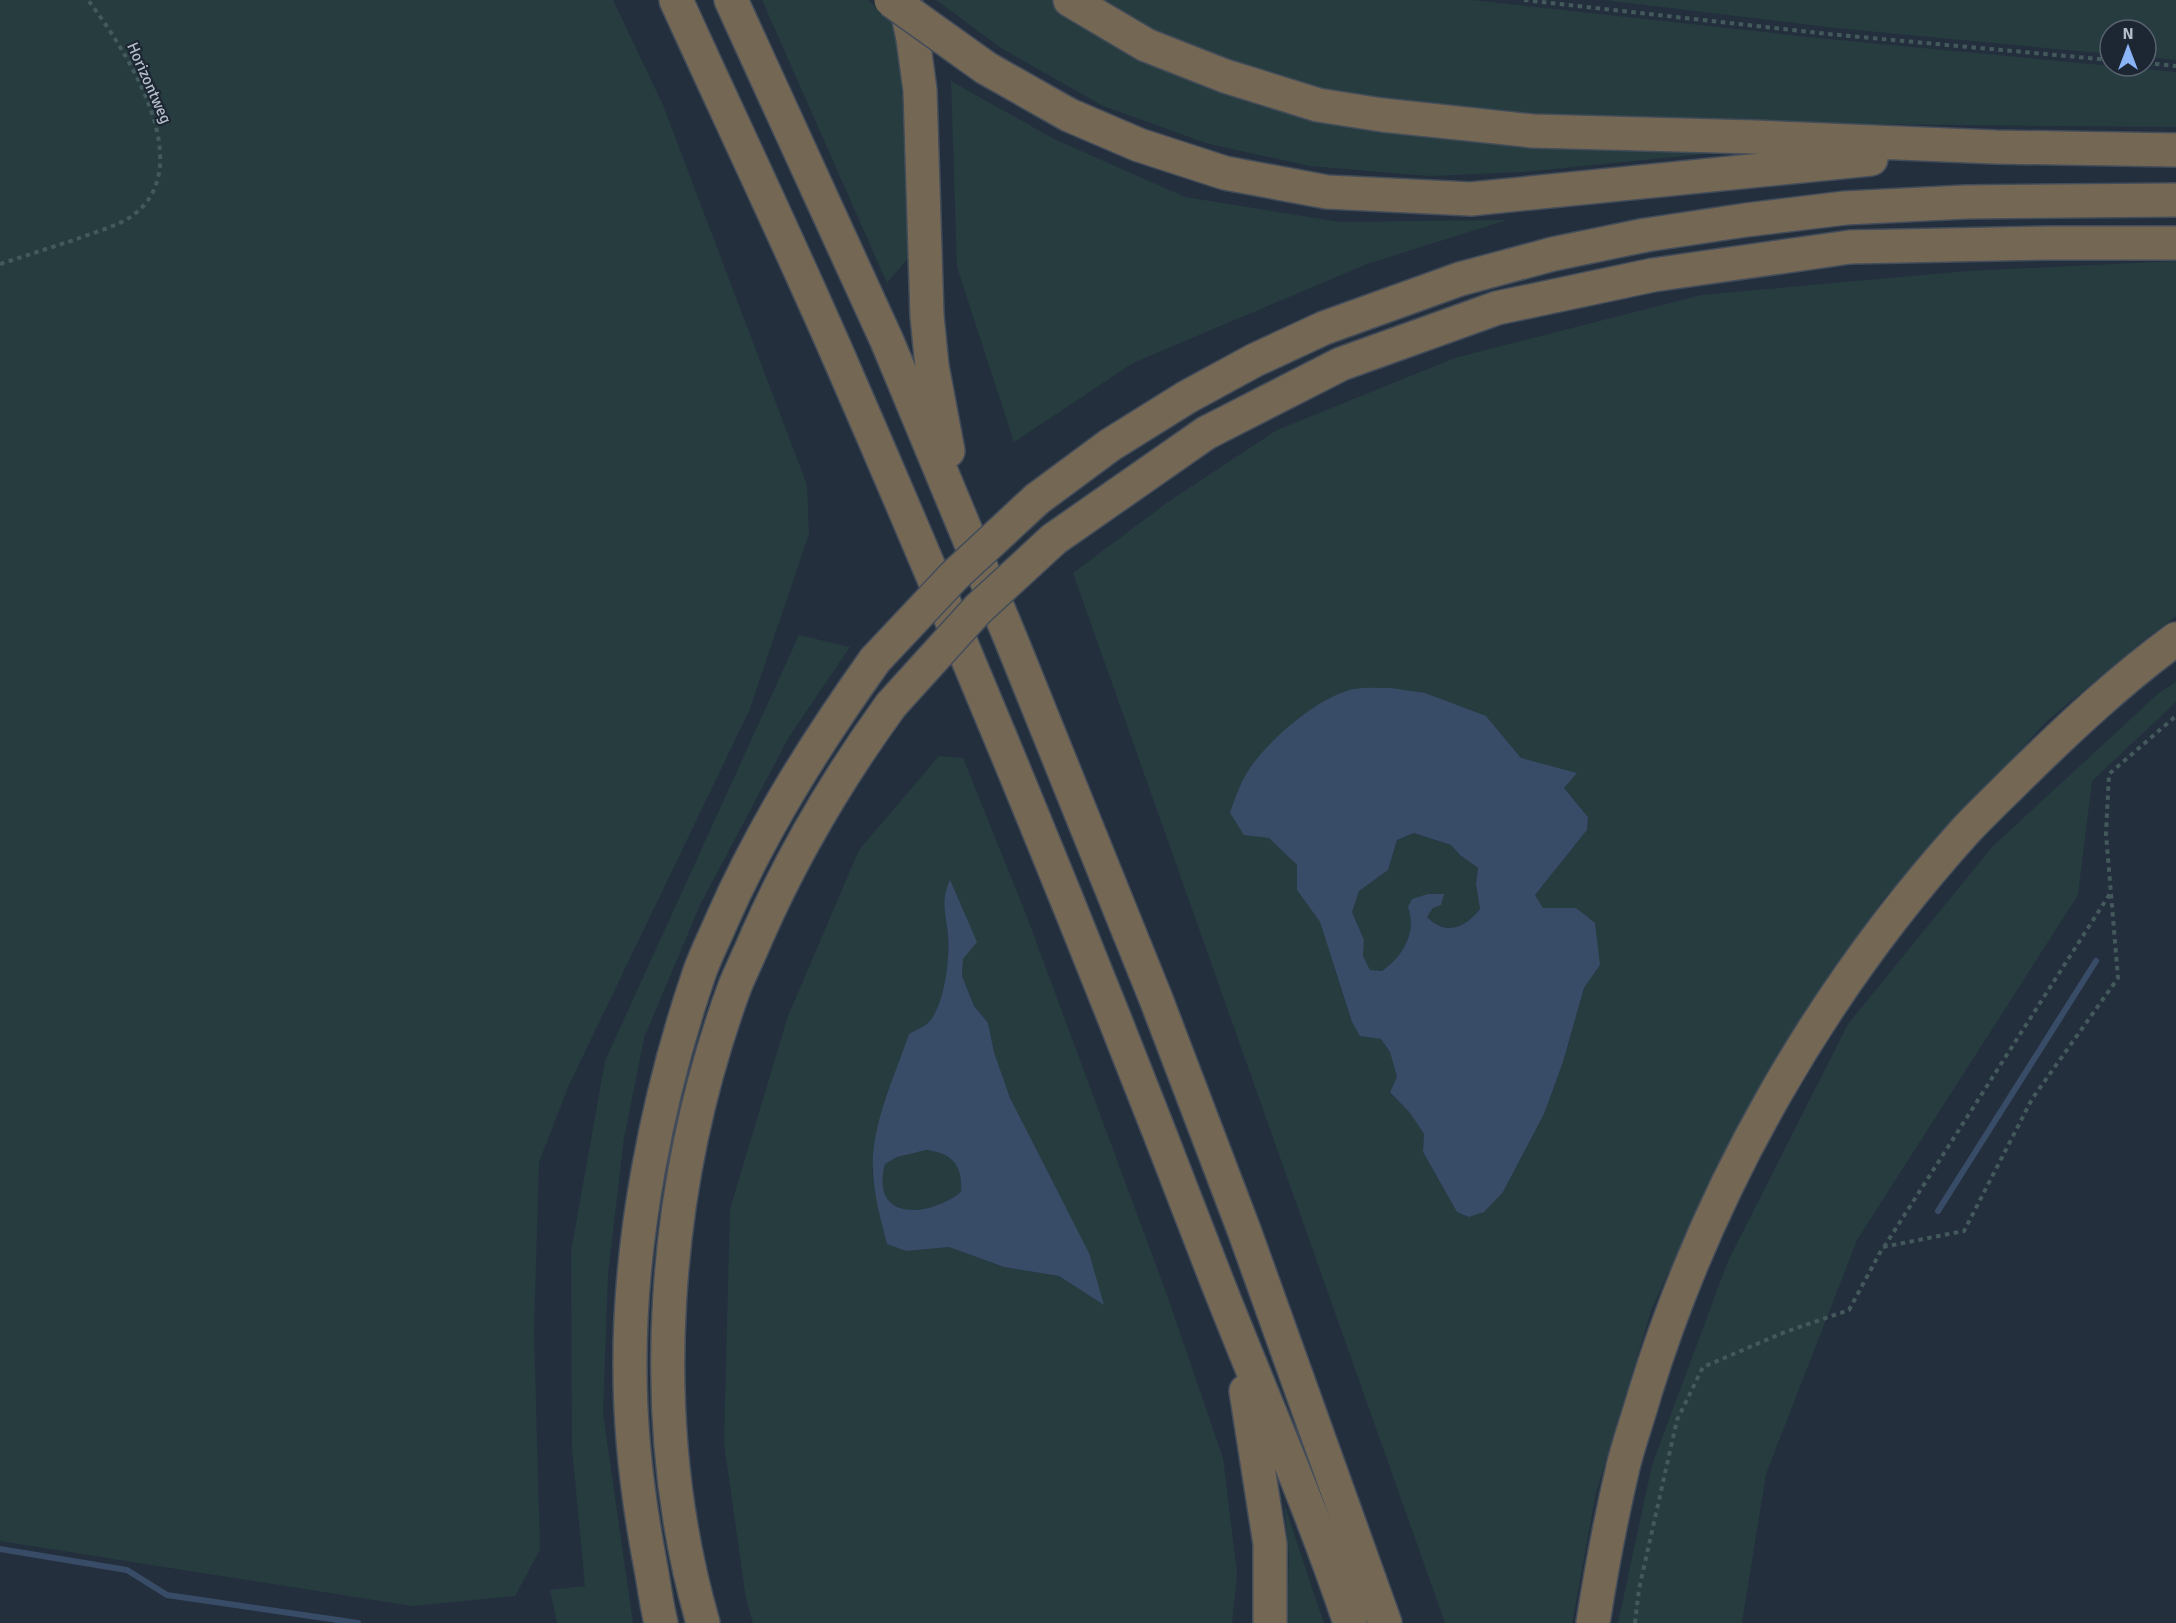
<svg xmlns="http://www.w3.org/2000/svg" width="2176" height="1623" font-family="Signika,sans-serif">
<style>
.green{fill:#263c3f;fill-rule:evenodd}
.water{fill:#394c67;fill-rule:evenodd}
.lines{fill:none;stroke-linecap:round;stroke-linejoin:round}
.stream{stroke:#394c67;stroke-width:6}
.motorway-casing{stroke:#434c59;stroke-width:36}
.path{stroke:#44595c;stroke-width:4;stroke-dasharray:4.5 4.5;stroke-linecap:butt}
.motorway{stroke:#746855;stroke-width:33}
.motorway-bridge-casing{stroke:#434c59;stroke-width:36;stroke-linecap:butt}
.motorway-bridge{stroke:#746855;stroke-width:33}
.labels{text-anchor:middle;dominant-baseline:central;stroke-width:4.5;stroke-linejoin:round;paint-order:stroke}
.street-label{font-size:16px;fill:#b4bcc9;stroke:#1d2633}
</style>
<rect width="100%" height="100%" fill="#242f3e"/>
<path class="green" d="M0 0H613L663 105 807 485 809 534 749 711 569 1085 539 1162 534 1331 540 1550 515 1596 412 1606 0 1541Z
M762 0H868L899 28 909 257 887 283Z
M936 0H1051L1089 23 1222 85 1773 147 1524 172 1429 176 1310 166 1209 144 1103 106 1001 48Z
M1098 0H1471L1827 39 2176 72V127L1754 123 1531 117 1416 105 1321 88 1222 61 1154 31Z
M1604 0H2176V60L2146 57V30H2110V54L1835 28Z
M951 81 1054 139 1185 197 1339 222 1507 220 1367 264 1133 363 1014 442 957 267Z
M2176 261V616L2144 640 2047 721 1882 901 1814 999 1725 1151 1652 1308 1596 1493 1572 1623H1445L1073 573 1168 502 1277 430 1455 358 1701 295 1968 271ZM1486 716 1521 758 1576 773 1564 788 1588 817 1587 830 1535 895 1543 908H1576L1600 965 1584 988 1563 1062 1544 1114 1503 1192 1469 1217 1457 1212 1423 1152 1424 1134 1410 1113 1390 1092 1397 1077 1390 1052 1381 1039 1352 1022 1320 922 1297 890V865L1269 838Z
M799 635 850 647 789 737 700 905 644 1038 624 1138 608 1274 603 1413 633 1623H557L550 1590 585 1586 572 1448 571 1252 605 1061Z
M2176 682V702L2092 781 2078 895 1857 1240 1766 1474 1742 1623H1618L1652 1465 1728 1261 1848 1024 1992 847 2160 692Z
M939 756 963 758 1024 909 1167 1295 1223 1458 1237 1573 1232 1623H753L746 1599 724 1443 730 1209 788 1016 859 850ZM950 881 963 959 962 976 974 1006 988 1023 994 1052 1010 1098 1103 1304 1059 1276 1004 1267 949 1247 906 1251 887 1244 875 1192 872 1169 909 1034C915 1030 924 1027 929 1022 946 1004 950 959 948 936 946 915 940 901 950 881Z
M1414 833 1451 845 1460 855 1478 868 1476 884 1480 909C1465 928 1447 935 1427 917L1433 908 1408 907C1417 933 1403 956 1382 971L1370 970 1363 956 1364 940 1352 912 1359 891 1388 870 1397 840Z
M926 1150C953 1153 963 1165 961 1192 928 1217 870 1223 885 1164L896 1157Z
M1284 1503 1318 1606 1324 1623H1287L1289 1555Z"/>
<path class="water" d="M1391 688 1425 693 1486 716 1521 758 1577 773 1564 788 1588 817 1587 830 1535 895 1543 908H1576L1595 923 1600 965 1584 988 1563 1062 1544 1114 1503 1192 1484 1212 1469 1217 1457 1212 1423 1152 1424 1134 1410 1113 1390 1092 1397 1077 1390 1052 1381 1039 1360 1036 1352 1022 1320 922 1297 890V865L1269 838 1244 835 1230 813C1234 801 1238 789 1244 778 1260 746 1318 696 1354 689 1365 687 1379 688 1391 688ZM1414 833 1451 845 1460 855 1478 868 1476 884 1480 909C1465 928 1446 936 1427 917L1433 908 1441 905 1444 894H1428L1412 899 1408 907C1417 933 1403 956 1382 971L1370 970 1363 956 1364 940 1352 912 1359 891 1388 870 1397 840Z
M950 880 977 942 963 959 962 976 974 1006 988 1023 994 1052 1010 1098 1089 1253 1104 1305 1059 1276 1004 1267 949 1247 906 1251 887 1244C881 1220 874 1196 873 1172 870 1127 895 1076 909 1034 915 1030 924 1027 929 1022 945 1004 950 958 948 935 946 914 940 901 950 880ZM926 1150C952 1153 963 1165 961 1192 929 1217 870 1223 885 1164L897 1157Z"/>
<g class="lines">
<path class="stream" d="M1938 1211 2096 961
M0 1549 127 1570 167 1595 358 1623"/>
<defs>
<path id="motorway" d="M676 0C731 121 788 240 841 362 969 656 1091 953 1206 1253 1253 1376 1308 1497 1350 1623
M731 0 887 341 1012 642 1156 999 1244 1230 1385 1623
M905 0 913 39 920 90 927 316 932 366 948 451
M1070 0 1146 45 1225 76 1318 105 1382 115 1533 131 1755 137 1995 147 2176 150
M986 68 1069 115 1139 145 1225 173 1327 192 1471 199 1871 159
M1037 499 1110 445 1187 397 1255 360 1324 328 1460 279 1553 254 1646 235 1746 220 1845 208 1965 202 2176 200
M1054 539 1206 433 1341 364 1497 308 1653 275 1850 247 2047 243H2176
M1246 1391 1270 1544V1623
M661 1623C656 1603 654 1583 650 1563 638 1499 630 1434 630 1369 629 1241 657 1098 698 977 704 958 714 939 722 920 763 827 816 743 875 660
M703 1623C644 1418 662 1184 735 986 742 969 750 953 757 936 793 854 838 778 891 705
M1593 1623C1601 1571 1611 1518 1623 1467 1629 1442 1638 1418 1645 1393 1709 1186 1821 990 1967 829 1984 811 2003 793 2021 775 2070 727 2120 680 2176 639"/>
</defs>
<use href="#motorway" class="motorway-casing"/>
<path class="path" d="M1524 0 1828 34 2110 60
M2146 63 2176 66
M0 264C25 256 49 248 74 240 92 233 112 228 129 218 204 169 125 49 88 0
M1884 1247 2111 892
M1635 1623 1639 1589 1677 1420 1703 1367 1785 1332 1849 1310 1883 1247 1964 1231 2032 1099 2118 978 2106 834 2109 774 2176 716"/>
<use href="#motorway" class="motorway"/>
<defs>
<path id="motorway-bridge" d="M891 0 986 68
M875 660 954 576 1037 499
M891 705 978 609 1054 539"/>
</defs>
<use href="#motorway-bridge" class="motorway-bridge-casing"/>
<use href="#motorway-bridge" class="motorway-bridge"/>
</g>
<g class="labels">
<g class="street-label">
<text transform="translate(149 83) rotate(66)">Horizontweg</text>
</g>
</g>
<g transform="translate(2128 48)"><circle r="28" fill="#1d2633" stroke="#59626f" stroke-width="1.5"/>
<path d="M0-4.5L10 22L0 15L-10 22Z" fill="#8ab4f8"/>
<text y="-9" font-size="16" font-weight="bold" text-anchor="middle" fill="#b4bcc9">N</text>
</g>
</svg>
